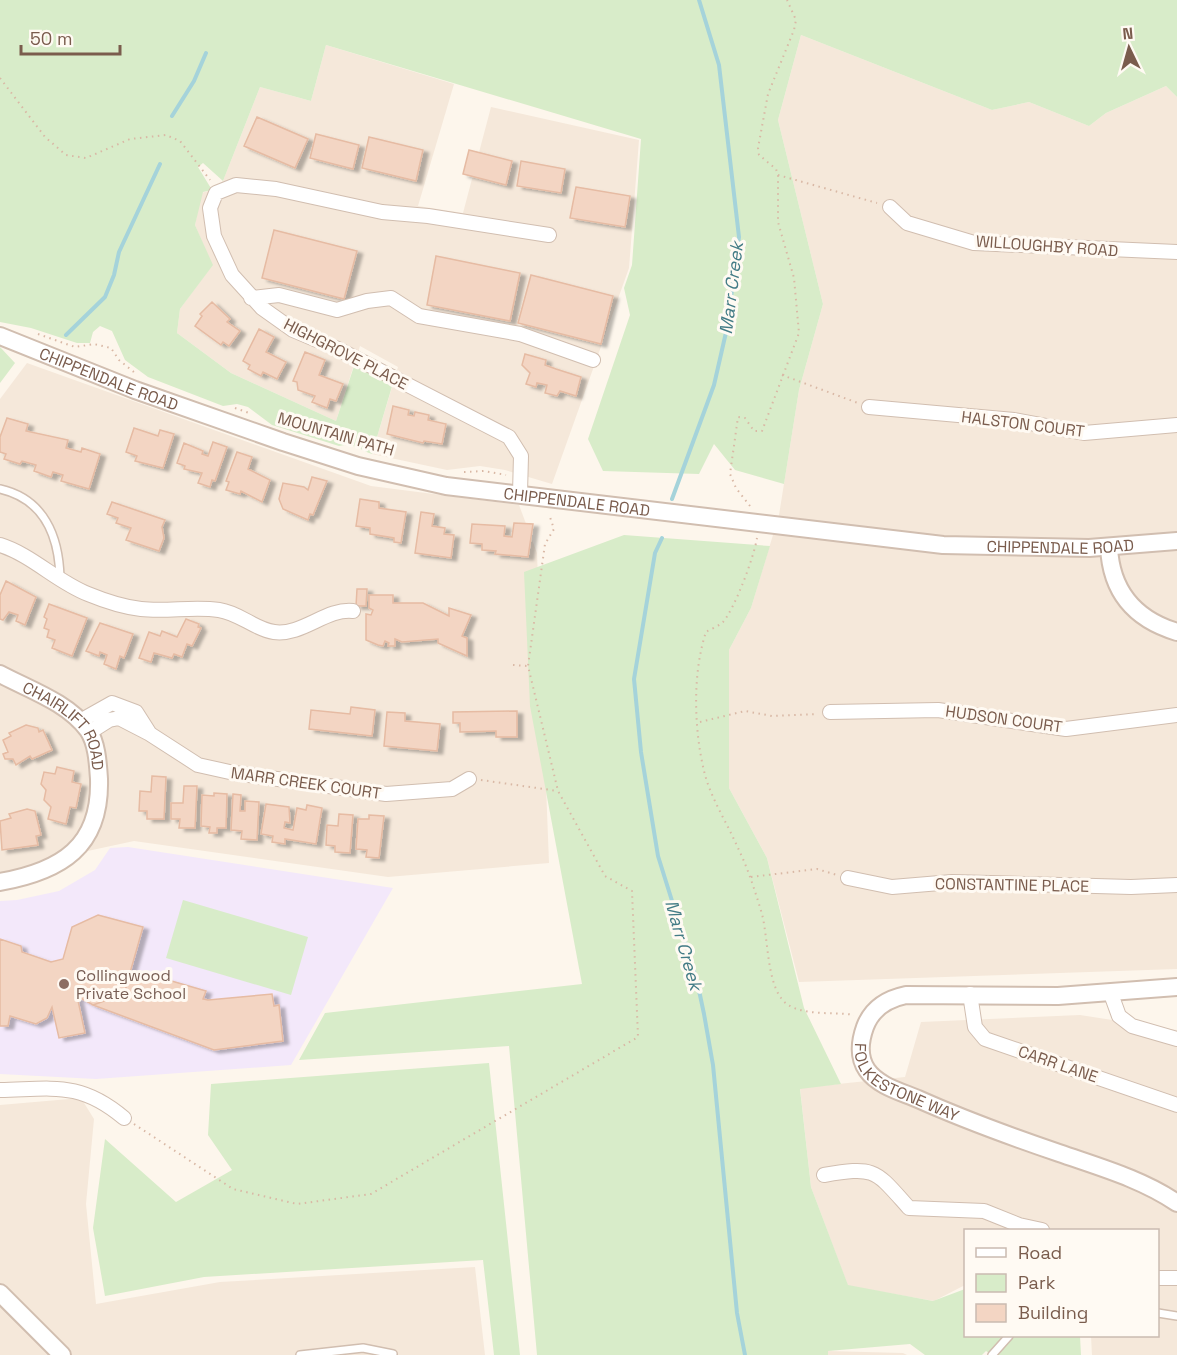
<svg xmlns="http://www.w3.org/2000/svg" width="1177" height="1355" font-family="'Space Grotesk',sans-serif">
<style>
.residential{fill:#f5e8da}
.education{fill:#f3e8fa}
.green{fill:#d8ecc9}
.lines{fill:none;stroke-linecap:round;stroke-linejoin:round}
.stream{stroke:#a5d3da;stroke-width:4}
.building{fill:#f3d5c3;stroke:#e6bba3;stroke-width:1.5;filter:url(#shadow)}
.service-casing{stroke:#d1beb0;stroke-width:10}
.minor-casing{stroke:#d1beb0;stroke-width:16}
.tertiary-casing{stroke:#d1beb0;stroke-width:20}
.path{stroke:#d9b8a5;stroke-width:2;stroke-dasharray:1.5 4.5;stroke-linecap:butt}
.service{stroke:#fff;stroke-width:7}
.minor{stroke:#fff;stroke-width:14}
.tertiary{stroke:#fff;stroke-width:16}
.education-dot{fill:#8d6e63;stroke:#fffaf3;stroke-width:2}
.labels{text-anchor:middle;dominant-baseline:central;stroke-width:6;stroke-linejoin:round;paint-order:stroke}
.street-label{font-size:16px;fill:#7a5c4d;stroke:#fffaf3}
.education-label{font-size:16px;fill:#785e54;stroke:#fffaf3;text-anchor:start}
.water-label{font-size:18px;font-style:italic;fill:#437c86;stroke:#fffaf3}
</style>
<defs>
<filter id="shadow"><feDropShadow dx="5.5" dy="3" stdDeviation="1.5" flood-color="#0004"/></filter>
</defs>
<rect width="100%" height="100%" fill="#fdf6ec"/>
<path class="residential" d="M801 35 992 110 1029 102 1089 126 1106 113 1166 86 1177 97V969L799 982 767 858 729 788V650L751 608 779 515 799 390 823 304 778 120Z
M326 45 454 84 418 206 463 213 491 107 639 140 629 268 552 484 505 470 480 466 447 470 372 454 398 367 360 346 336 421 231 373 177 333 180 309 212 265 195 225 201 193 212 190 223 181 260 87 311 101Z
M27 363 371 486 519 505 537 553 549 863 388 877 134 841 83 852 27 872H0V399Z
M1080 1015 1177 1030V1355H1092L1091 1336H1158V1230H966L965 1285 934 1301 848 1286 811 1187 800 1088 905 1077 921 1022Z
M81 1098 94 1119 86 1204 96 1304 220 1282 475 1267 485 1355H0V1105Z
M827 1351 903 1353 907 1355H828Z"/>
<path class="education" d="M128 847 393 888 291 1065 96 1079 0 1074V901L17 900 59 891 95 870 110 848Z"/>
<path class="green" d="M0 0H1177V97L1166 86 1106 113 1089 126 1029 102 992 110 801 35 778 120 823 304 799 390 784 484 735 470 714 444 699 474 603 471 588 439 630 315 624 288 632 265 641 139 326 45 311 101 260 87 223 181 203 163 198 167 212 190 203 192 195 225 213 265 180 309 177 333 231 373 336 421 355 363 393 383 372 454C360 450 353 442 339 446L272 425 248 407 237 404 223 406 148 377 125 360 112 331 100 326 93 332 90 343H77L31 328 0 322Z
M0 347 15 363 0 383Z
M624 535 770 546 751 608 729 650V788L767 858 804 1008 841 1084 800 1089 811 1187 848 1285 933 1301 965 1289 966 1336H1080L1081 1355H992L986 1351 982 1355H925L910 1344 828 1351V1355H537L509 1046 299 1060 325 1013 582 984 530 706 524 572Z
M183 900 308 937 291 995 166 958Z
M489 1063 520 1355H494L483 1260 204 1277 105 1296 93 1228 105 1139 176 1202 232 1170 208 1135 211 1084Z"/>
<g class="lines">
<path class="stream" d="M172 116 194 81 206 53
M66 335 105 297 114 275 119 252 160 164
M672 499 714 385 727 328 739 237 719 65 699 0
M662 538 655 553 634 679 641 752 658 856 697 981 704 1014 713 1065 737 1313 745 1355"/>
</g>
<path class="building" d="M257 117 308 139 295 168 244 146Z
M316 134 359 145 353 169 310 158Z
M369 137 423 150 416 181 362 168Z
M469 150 512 161 506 185 463 174Z
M521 161 565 169 561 193 517 186Z
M576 187 630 196 625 227 570 218Z
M274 230 357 251 344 299 262 278Z
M436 256 520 273 510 321 427 305Z
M531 275 613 296 601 344 518 323Z
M212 302 230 319 227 322 240 331 229 346 223 342 221 345 195 326 202 316 200 314Z
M259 329 274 337 266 352 286 362 277 379 263 372 261 376 248 369 250 365 243 361Z
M305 352 325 360 319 375 343 384 336 401 330 399 327 408 312 402 315 396 298 390 297 382 293 381Z
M525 354 546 360 545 365 556 369 581 377 576 396 560 391 557 396 545 393 547 385 537 383 536 387 526 384 530 373 522 365Z
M393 406 409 410 408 415 414 416 415 412 429 415 428 420 446 424 442 444 424 441 423 443 387 434Z
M7 418 28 424 26 431 68 440 66 448 81 452 82 448 100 454 89 489 61 481 63 475 53 472 51 477 34 471 36 465 22 461 20 464 4 459 6 454 0 452V437Z
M134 428 158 436 160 430 174 434 163 468 135 461 137 456 126 452Z
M213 442 227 447 215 481 212 480 210 487 198 483 202 473 184 469 185 466 177 463 184 443 203 451 202 454 208 456Z
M237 452 252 457 248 469 270 480 262 502 241 491 240 494 226 490 229 482 226 481Z
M312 477 327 481 313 515 310 514 308 520 283 509 279 499 283 483 304 487 308 490Z
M360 499 379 502V508L406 512 401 543 394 542V538L370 534V528L356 526Z
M112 502 165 520 162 527 164 538 159 551 126 540 131 528 116 523 118 518 107 514Z
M421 512 434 514 432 526 445 528 444 534 454 535 451 558 415 553Z
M514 523 533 524 528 557 495 554 496 551 482 550V544L470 543 472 524 505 526 504 536 512 537Z
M6 581 36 597 25 625 16 621 18 615 9 612 3 620 0 619V595Z
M357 589H367L366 606H356Z
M369 595H393V603H423L449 616V608L471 615 462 636 467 638V656L438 643V639L402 642 395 639V646H388L389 643 385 641 383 646 378 645 366 640V614L371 615 373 610 369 608Z
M49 604 87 618 72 656 52 648 55 640 47 637 49 630 44 628 47 619 44 617Z
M186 619 199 624 198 627 201 628 192 646 187 644 182 657 174 654 172 658 154 653 151 662 139 658 149 632 160 636 162 631 177 637Z
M100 623 133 634 124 658 120 656 116 669 104 664 107 655 100 652 99 656 86 651Z
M351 707 375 710 372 736 309 729 311 710 350 714Z
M517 711V737H496V731L460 732V723H453V712Z
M387 712 405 713V721L440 724 437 751 384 746Z
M26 725 38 728 39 732 43 730 52 750 32 759 30 756 16 765 13 759H5L3 754 8 752 3 740 11 736 9 733Z
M57 767 74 771 72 782 81 784 76 808 70 807 66 824 48 819 51 807 44 800 46 790 41 784 44 772 55 774Z
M152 776 166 777 164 819H147V811H139L140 791 151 792Z
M184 786H197L195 828H179L180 819H171V803H183Z
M214 793 227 794 226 828H217V833H209L210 827 201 826 202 795 214 796Z
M233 794 241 795 240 811H245V801L259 802 257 840 241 839 242 831 231 830Z
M266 804 289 807 290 823 285 822 284 828 293 830 297 808 306 810 307 805 322 808 316 844 285 839V844L272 842 273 836 261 834Z
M27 809 35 811 41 835 36 836 38 845 2 850 0 821 11 818 9 814Z
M339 814 353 815 350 853 335 852V846L326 845 327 825 338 826Z
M369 815 384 816 379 858 366 857 367 850 356 849 358 819H369Z
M98 915 143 927 124 994 93 1005 77 996 85 1033 59 1038 52 1007 47 1018 36 1024 10 1016 8 1026H0V939L21 946 22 952 51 962 63 959 72 927Z
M131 973 151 979V975L206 991 203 999 208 1000 272 994 274 1006 279 1005 283 1041 214 1050 93 1005 124 994Z"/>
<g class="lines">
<defs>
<path id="service" d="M0 489C44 499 59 536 60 578
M1158 1313 1177 1316
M300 1355 363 1348 393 1354
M992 1355 1009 1336"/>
<path id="minor" d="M890 207 907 223 974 243 1177 252
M251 298 279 295 337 310 367 301 391 298 419 316 520 334 593 360
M869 407 1014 420 1084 433 1177 425
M520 493 521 456 509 437 338 349 293 330 262 308 232 275 214 236 210 208 216 193 236 185 276 189 382 212 428 216 549 235
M0 545C32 555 57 582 88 594 105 601 123 607 141 609 167 612 194 606 219 610 240 613 254 629 274 632 302 636 326 608 353 611
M830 712 938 710 1066 729 1177 715
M80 721 112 703 136 712 150 734
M90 732 109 720 119 718 150 734 198 765 234 773 386 794 452 789 469 779
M848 878 892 887 952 882 1131 887 1177 885
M970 994 975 1027 985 1039 1177 1105
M1111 994 1119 1016 1132 1026 1177 1039
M0 1090C54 1089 80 1081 124 1118
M824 1175C876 1166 875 1170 909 1208L984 1211 1019 1225 1042 1230
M1158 1278H1177"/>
<g id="tertiary">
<path id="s1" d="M0 336 135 390 283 442 358 466 446 486 943 545 1089 548 1177 541"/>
<path d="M1109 547C1111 591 1134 619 1177 632"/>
<path id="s2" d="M0 674C30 690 67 702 88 730 97 743 98 764 99 779 101 847 61 871 0 882"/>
<path id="s3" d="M1177 987 1058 996 906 995C887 999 872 1008 865 1027 860 1041 858 1057 867 1070 878 1086 902 1092 918 1099 965 1120 1012 1137 1059 1153 1099 1167 1142 1179 1177 1203"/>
<path d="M0 1293 62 1355"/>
</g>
</defs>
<use href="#service" class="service-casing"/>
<use href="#minor" class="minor-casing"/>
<use href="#tertiary" class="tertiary-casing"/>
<path class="path" d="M0 78 45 137 66 155 86 158 130 139 166 135 180 141 210 180
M778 175 877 203
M38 334 75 347 94 344 111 348 119 360 135 373
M782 375 858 403
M235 408 249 413
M464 472 484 471 506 475
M750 506 736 488 730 474 738 417 745 418 754 431H762L799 333 794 278 778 222V175L776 169 759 155 758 148 768 94 794 30 796 20 787 0
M757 538C754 557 735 608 723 622 719 626 711 629 706 632 692 674 694 732 705 775 712 800 727 823 737 846 748 868 755 891 762 914 768 938 767 979 781 998 795 1018 834 1011 854 1015
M513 665 528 666
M700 722 745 711 772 716 818 714
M481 780 558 791
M751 877 817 869 837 875
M134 1124 233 1189 297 1204 371 1194 638 1037 632 891 605 876 558 791 528 666 545 544 554 529 549 514"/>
<use href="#service" class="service"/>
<use href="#minor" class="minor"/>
<use href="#tertiary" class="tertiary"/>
</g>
<circle class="education-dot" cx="64" cy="984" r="6"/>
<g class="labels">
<g class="street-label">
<text transform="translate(1047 246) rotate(4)">WILLOUGHBY ROAD</text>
<text transform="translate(346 354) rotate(27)">HIGHGROVE PLACE</text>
<text stroke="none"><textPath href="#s1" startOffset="117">CHIPPENDALE ROAD</textPath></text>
<text transform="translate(1023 424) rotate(7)">HALSTON COURT</text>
<text transform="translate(336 434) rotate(16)">MOUNTAIN PATH</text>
<text stroke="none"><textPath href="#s1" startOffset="603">CHIPPENDALE ROAD</textPath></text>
<text stroke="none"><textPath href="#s1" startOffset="1089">CHIPPENDALE ROAD</textPath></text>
<text transform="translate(1004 719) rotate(8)">HUDSON COURT</text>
<text stroke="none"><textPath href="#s2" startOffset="87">CHAIRLIFT ROAD</textPath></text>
<text transform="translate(306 783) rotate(8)">MARR CREEK COURT</text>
<text transform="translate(1012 885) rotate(1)">CONSTANTINE PLACE</text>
<text transform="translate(1058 1064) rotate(19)">CARR LANE</text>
<text stroke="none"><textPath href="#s3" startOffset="408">FOLKESTONE WAY</textPath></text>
</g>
<g class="education-label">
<text x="76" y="975">Collingwood<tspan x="76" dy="18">Private School</tspan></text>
</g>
<g class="water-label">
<text transform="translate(731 288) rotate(-83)">Marr Creek</text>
<text transform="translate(684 945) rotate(74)">Marr Creek</text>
</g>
</g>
<rect x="964" y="1229" width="195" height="108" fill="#fffaf3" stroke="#cabbb1" stroke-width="1.5"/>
<rect x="976" y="1248" width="30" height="9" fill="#ffffff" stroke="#cabbb1" stroke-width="1.5"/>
<text x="1018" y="1259" font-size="18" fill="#7a5c4d">Road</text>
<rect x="976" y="1274" width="30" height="18" fill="#d8ecc9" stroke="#cabbb1" stroke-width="1.5"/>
<text x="1018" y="1289" font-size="18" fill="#7a5c4d">Park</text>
<rect x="976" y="1304" width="30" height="18" fill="#f3d5c3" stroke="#cabbb1" stroke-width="1.5"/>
<text x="1018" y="1319" font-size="18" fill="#7a5c4d">Building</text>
<g transform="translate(1129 48) rotate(355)" stroke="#fffaf3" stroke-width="4.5" paint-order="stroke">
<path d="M0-4.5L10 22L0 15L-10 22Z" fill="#7a5c4d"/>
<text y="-9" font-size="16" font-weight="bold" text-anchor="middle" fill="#7a5c4d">N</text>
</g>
<path d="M21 45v9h99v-9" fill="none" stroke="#7a5c4d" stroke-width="3"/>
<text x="30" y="45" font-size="18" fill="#7a5c4d" stroke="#fffaf3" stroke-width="4.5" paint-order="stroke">50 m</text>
</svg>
